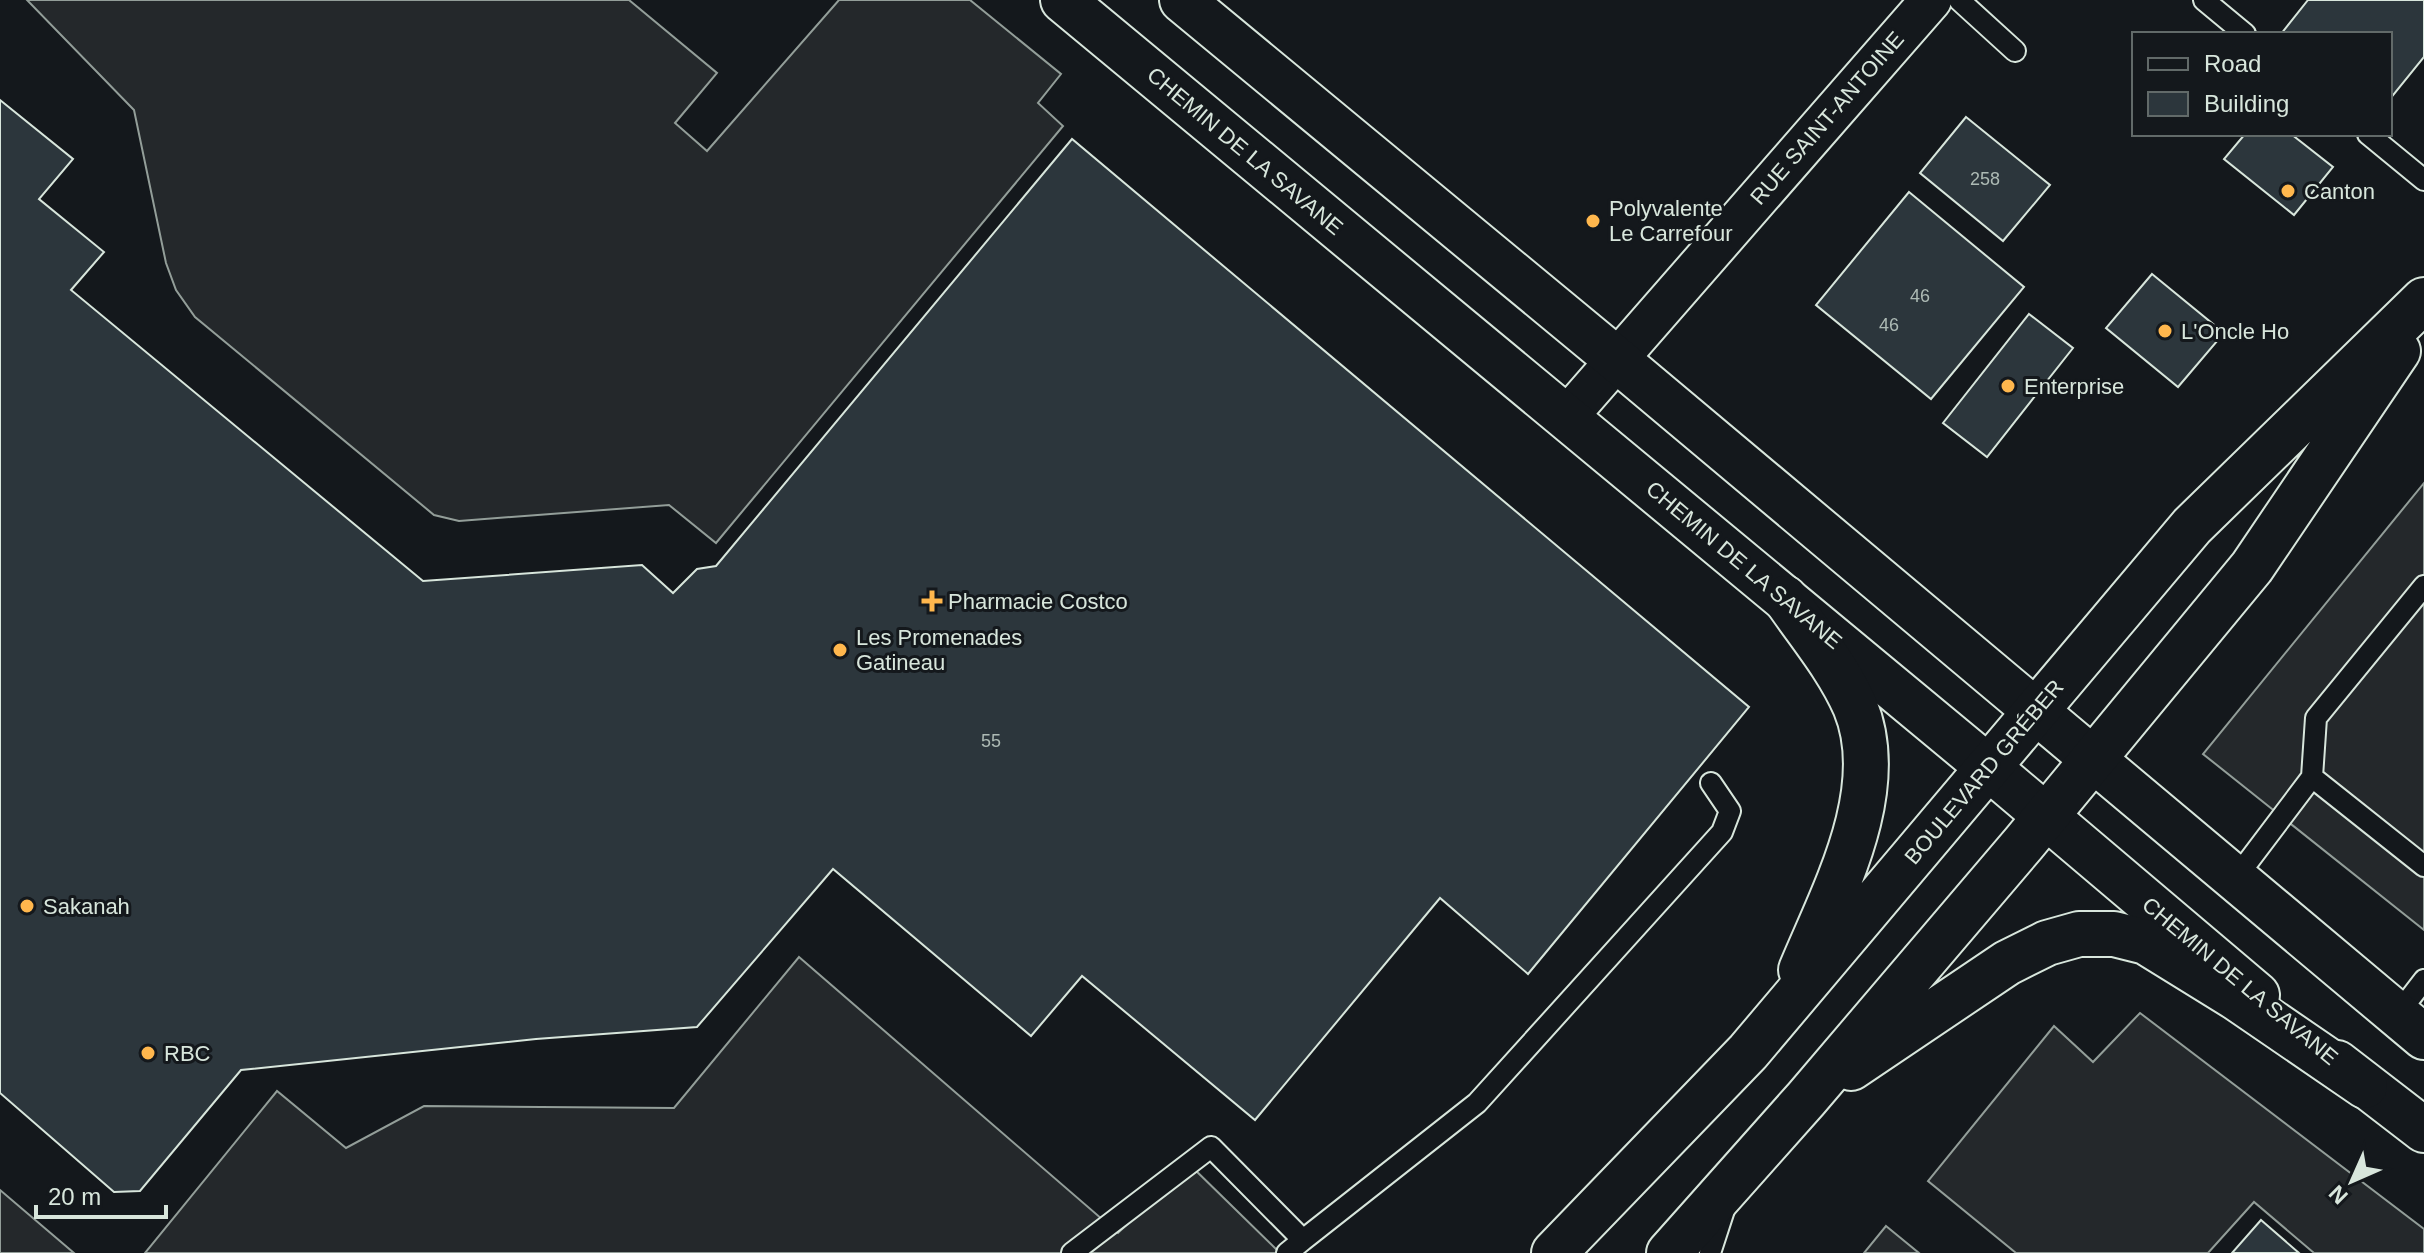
<svg xmlns="http://www.w3.org/2000/svg" width="2424" height="1253" font-family="Helvetica,sans-serif">
<style>
.parking{fill:#24282b;stroke:#939e99;stroke-width:2}
.building{fill:#2c363c;stroke:#d8e6dc;stroke-width:2}
.lines{fill:none;stroke-linecap:round;stroke-linejoin:round}
.service-casing{stroke:#d8e6dc;stroke-width:24}
.minor-casing{stroke:#d8e6dc;stroke-width:44}
.tertiary-casing{stroke:#d8e6dc;stroke-width:48}
.secondary-casing{stroke:#d8e6dc;stroke-width:48}
.service{stroke:#14181c;stroke-width:20}
.minor{stroke:#14181c;stroke-width:40}
.tertiary{stroke:#14181c;stroke-width:44}
.secondary{stroke:#14181c;stroke-width:44}
.poi-dot{fill:#ffb74d;stroke:#14181c;stroke-width:3}
.labels{text-anchor:middle;dominant-baseline:central;stroke-width:6;stroke-linejoin:round;paint-order:stroke}
.number-label{font-size:18px;fill:#adbab4}
.street-label{font-size:22px;fill:#d8e6dc;stroke:#14181c}
.poi-label{font-size:22px;fill:#d8e6dc;stroke:#14181c;text-anchor:start}
</style>
<rect width="100%" height="100%" fill="#14181c"/>
<path class="parking" d="M27 0H629L717 73 675 123 707 151 839 0H970L1061 74 1038 103 1063 126 716 543 669 505 459 521 434 515 195 317 176 290 166 263 134 110Z
M2424 483V930L2203 754Z
M799 957 1118 1233 1190 1165 1280 1253H145L277 1091 346 1148 424 1106 674 1108Z
M2140 1013 2424 1229V1253H2314L2254 1202 2208 1253H2016L1928 1181 2054 1026 2093 1062Z
M0 1190 74 1253H0Z
M1886 1226 1919 1253H1864Z"/>
<path class="building" d="M2308 0H2424V57L2390 99V34H2281Z
M0 100 73 159 39 199 104 252 71 290 423 581 642 565 673 593 697 569 716 566 1072 139 1749 707 1528 974 1440 898 1255 1120 1082 976 1031 1036 833 869 697 1027 536 1039 241 1070 140 1191 114 1192 0 1093Z
M1966 117 2050 185 2003 241 1920 173Z
M2245 134H2291L2333 167 2294 215 2224 159Z
M1909 192 2024 287 1931 399 1816 305Z
M2152 274 2224 333 2178 387 2106 328Z
M2029 314 2073 348 1987 457 1943 423Z
M2261 1220 2299 1253H2232Z"/>
<g class="lines">
<defs>
<path id="service" d="M1959 0 2015 51
M2204 0 2245 34
M2368 134 2424 180
M2312 777 2424 866
M2235 879 2312 777 2316 718 2424 586
M2397 1015 2424 980
M1303 1240 1477 1103 1722 832 1730 811 1711 783
M1072 1253 1211 1147 1303 1240 1287 1253
M1710 1253 1725 1207"/>
<path id="minor" d="M1566 418 1931 0"/>
<path id="tertiary" d="M1063 0 1989 768 2257 995
M1182 0 1616 359 2424 1037
M2337 1063 2424 1130"/>
<path id="secondary" d="M1785 598C1809 633 1838 667 1855 706 1890 790 1833 893 1801 970
M1851 1068 2007 963 2047 943 2079 934H2114L2146 942 2235 997 2365 1086
M1554 1253 1748 1052 2192 526 2424 300
M1669 1253 1806 1099 2024 843 2252 567 2398 351"/>
</defs>
<use href="#service" class="service-casing"/>
<use href="#minor" class="minor-casing"/>
<use href="#tertiary" class="tertiary-casing"/>
<use href="#secondary" class="secondary-casing"/>
<use href="#service" class="service"/>
<use href="#minor" class="minor"/>
<use href="#tertiary" class="tertiary"/>
<use href="#secondary" class="secondary"/>
</g>
<g class="poi-dot">
<circle cx="2288" cy="191" r="8"/>
<circle cx="1593" cy="221" r="8"/>
<circle cx="2165" cy="331" r="8"/>
<circle cx="2008" cy="386" r="8"/>
<path d="M928 589h8v8h8v8h-8v8h-8v-8h-8v-8h8z"/>
<circle cx="840" cy="650" r="8"/>
<circle cx="27" cy="906" r="8"/>
<circle cx="148" cy="1053" r="8"/>
</g>
<g class="labels">
<g class="number-label">
<text x="1985" y="179">258</text>
<text x="1920" y="296">46</text>
<text x="1889" y="325">46</text>
<text x="991" y="741">55</text>
</g>
<g class="street-label">
<text transform="translate(1827 118) rotate(-49)">RUE SAINT-ANTOINE</text>
<text transform="translate(1245 151) rotate(40)">CHEMIN DE LA SAVANE</text>
<text transform="translate(1744 565) rotate(40)">CHEMIN DE LA SAVANE</text>
<text transform="translate(1984 772) rotate(-50)">BOULEVARD GRÉBER</text>
<text transform="translate(2240 981) rotate(40)">CHEMIN DE LA SAVANE</text>
</g>
<g class="poi-label">
<text x="2304" y="191">Canton</text>
<text x="1609" y="208">Polyvalente<tspan x="1609" dy="25">Le Carrefour</tspan></text>
<text x="2181" y="331">L'Oncle Ho</text>
<text x="2024" y="386">Enterprise</text>
<text x="948" y="601">Pharmacie Costco</text>
<text x="856" y="637">Les Promenades<tspan x="856" dy="25">Gatineau</tspan></text>
<text x="43" y="906">Sakanah</text>
<text x="164" y="1053">RBC</text>
</g>
</g>
<rect x="2132" y="32" width="260" height="104" fill="#14181c" stroke="#626a69" stroke-width="2"/>
<rect x="2148" y="58" width="40" height="12" fill="#14181c" stroke="#626a69" stroke-width="2"/>
<text x="2204" y="72" font-size="24" fill="#d8e6dc">Road</text>
<rect x="2148" y="92" width="40" height="24" fill="#2c363c" stroke="#626a69" stroke-width="2"/>
<text x="2204" y="112" font-size="24" fill="#d8e6dc">Building</text>
<g transform="translate(2352 1181) rotate(225)" stroke="#14181c" stroke-width="6" paint-order="stroke">
<path d="M0-6L14 30L0 20L-14 30Z" fill="#d8e6dc"/>
<text y="-12" font-size="22" font-weight="bold" text-anchor="middle" fill="#d8e6dc">N</text>
</g>
<path d="M36 1205v12h130v-12" fill="none" stroke="#d8e6dc" stroke-width="4"/>
<text x="48" y="1205" font-size="24" fill="#d8e6dc" stroke="#14181c" stroke-width="6" paint-order="stroke">20 m</text>
</svg>
